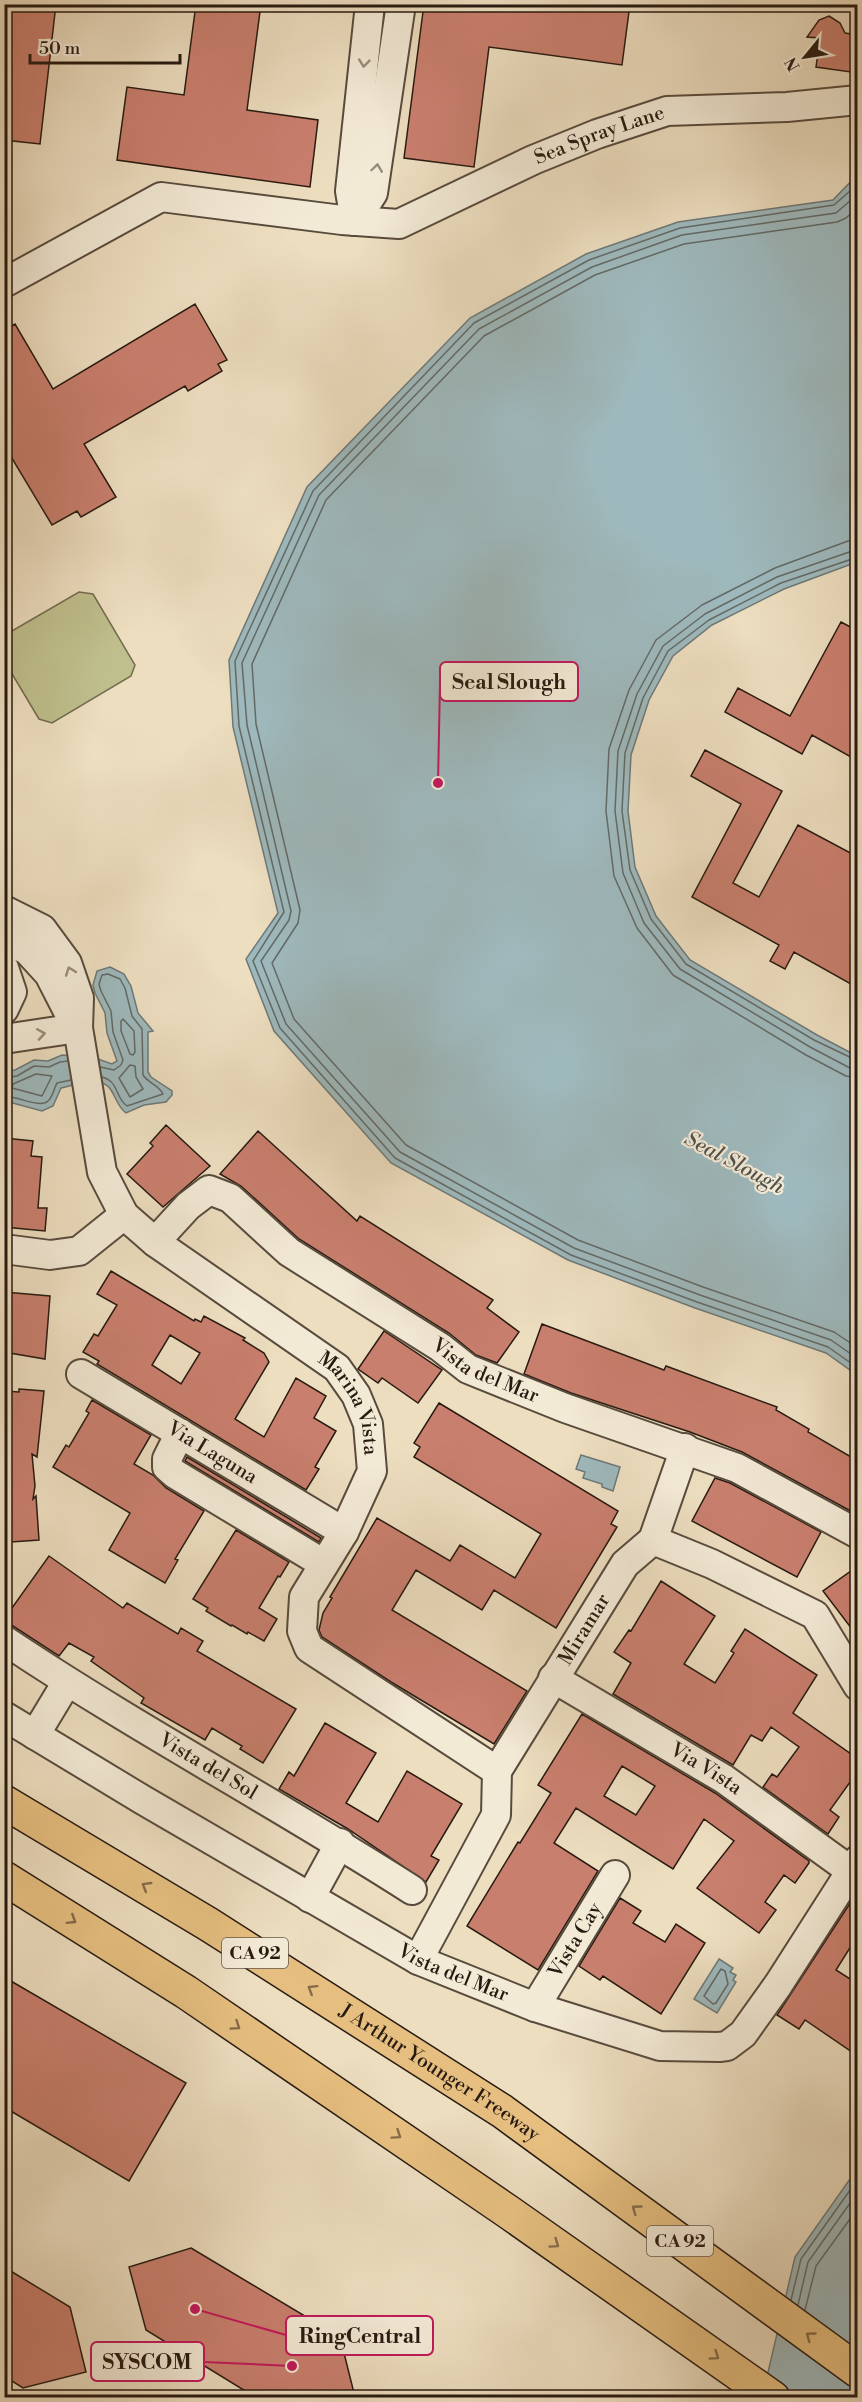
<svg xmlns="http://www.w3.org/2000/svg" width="862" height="2402" font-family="'Libre Bodoni',serif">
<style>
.green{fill:#bfbf8d;stroke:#736c4f;stroke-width:1.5}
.water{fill:#9eb9bd;stroke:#6e7978;stroke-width:1.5}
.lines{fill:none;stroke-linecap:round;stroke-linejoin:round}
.shore{stroke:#626a67;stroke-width:1.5}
.building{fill:#c97f6e;stroke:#271a11;stroke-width:1.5;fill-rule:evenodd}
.minor-casing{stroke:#584b3d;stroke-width:32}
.highway-casing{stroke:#271a11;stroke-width:36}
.minor{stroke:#f3ead6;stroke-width:28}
.highway{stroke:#e6bf80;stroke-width:33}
.oneway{stroke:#978c7d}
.oneway2{stroke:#866c48}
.labels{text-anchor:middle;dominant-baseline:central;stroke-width:4.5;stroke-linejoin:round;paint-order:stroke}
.shield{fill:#f3ead6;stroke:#64584c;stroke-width:1.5}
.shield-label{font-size:18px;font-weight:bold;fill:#271a11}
.street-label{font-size:20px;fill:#271a11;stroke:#f3ead6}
.water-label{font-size:21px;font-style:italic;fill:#51524d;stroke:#f3ead6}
.leader{fill:none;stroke:#c2185b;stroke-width:2}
.callout-dot{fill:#c2185b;stroke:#f3ead6;stroke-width:2}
.callout{fill:#f3ead6;stroke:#c2185b;stroke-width:2}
.callout-label{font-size:21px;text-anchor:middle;font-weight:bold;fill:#271a11}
</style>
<rect width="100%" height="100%" fill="#eddec0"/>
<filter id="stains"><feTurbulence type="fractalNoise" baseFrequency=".00333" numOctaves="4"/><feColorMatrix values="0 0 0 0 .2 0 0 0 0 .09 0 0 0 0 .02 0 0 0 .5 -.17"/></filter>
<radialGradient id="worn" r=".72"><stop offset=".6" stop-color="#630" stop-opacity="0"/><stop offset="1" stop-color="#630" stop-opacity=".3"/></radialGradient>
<path class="green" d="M79 592 93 594 135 665 131 676 52 723 39 719 5 662V635Z"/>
<path class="water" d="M857 175V562L784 589 712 625 673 656 649 700 631 755 628 811 635 867 656 916 690 960 817 1035 857 1056V1375L826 1353 695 1308 568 1260 391 1163 274 1031 246 959 278 913 233 727 229 660 307 487 470 318 586 254 678 222 833 200Z
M110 967 124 974 131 986 138 1013 153 1031 148 1032V1072L151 1077 172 1091V1095L166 1102 144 1105 126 1113C117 1106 117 1099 111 1090 101 1074 75 1085 61 1088L53 1106 42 1111 9 1102 5 1104V1072L15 1070 34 1060 48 1061 62 1055 95 1058 112 1064 117 1061 107 1033 105 1013 95 993 93 985 97 971Z
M581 1455 620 1467 613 1491 602 1487V1484L583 1478 585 1472 576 1469Z
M719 1959 733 1968 730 1972 736 1975 733 1980 736 1982 717 2013 694 1999Z
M857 2169V2397L762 2398 795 2257Z"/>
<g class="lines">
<path class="shore" d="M858 184 834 205 680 228 589 260 474 323 313 491 235 661 239 726 284 912 253 961 280 1028 395 1158 571 1255 697 1302 828 1347 858 1368
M858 194 836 213 682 235 592 267 479 329 319 495 242 663 247 725 291 911 289 920 261 961 286 1024 400 1152 574 1248 700 1295 831 1340 858 1359
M858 207 846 218 837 222 684 244 595 275 484 336 326 500 252 664 256 724 300 910 298 923 272 963 294 1019 406 1145 578 1240 703 1287 834 1332 858 1348
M858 540 848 541 775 568 702 605 656 640 629 690 609 749 606 811 614 876 637 928 673 975 806 1055 846 1076 858 1078
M858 549 777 577 705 614 663 646 637 694 618 751 615 811 623 873 644 923 680 969 810 1047 850 1068 858 1069
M858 557 781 583 709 620 668 651 643 698 625 753 622 811 630 870 651 919 686 964 814 1040 858 1061
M123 1019 134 1031 135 1052 133 1055 130 1054 121 1031V1021Z
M130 1065 135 1066 136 1077 143 1089 130 1097 119 1078Z
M100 1067 114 1070 121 1065 123 1060 113 1032 111 1011 101 991 99 984 102 975 108 974 120 979 125 988 132 1016 142 1029 143 1075C148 1083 159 1085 163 1094L127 1106C115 1098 119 1081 102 1077
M36 1074 52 1076 42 1096 12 1088 13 1084Z
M4 1078 17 1076 34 1066 49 1067 60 1062 68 1061
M4 1097C16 1095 40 1109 48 1101 53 1097 54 1088 57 1083L71 1080
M721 1969 725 1971 728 1984 716 2003 713 2004 704 1996Z
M791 2300 801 2259 858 2179
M798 2305 808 2262 858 2192
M805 2310 816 2266 858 2208"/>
</g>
<path class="building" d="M4 4H56L40 144 4 140Z
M196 4H261L247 110 318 120 310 187 117 160 127 87 184 95Z
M424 4H630L622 65 489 47 474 167 404 158Z
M829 16 840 23 845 33 858 35V73L816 67 820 38 807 37 819 20Z
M195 304 227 360 218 364 222 371 188 391 185 386 84 444 116 497 81 517 77 511 52 525 4 445V330L15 324 53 389Z
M841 622 858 631V761L812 735 802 754 725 712 738 688 790 716Z
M705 750 782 791 733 883 759 897 798 825 858 857V988L794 952 785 969 770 961 779 945 692 897 741 804 691 776Z
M166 1125 210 1166 163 1207 127 1174 153 1146 150 1143Z
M258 1131 357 1221 360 1216 493 1300 487 1308 519 1332 497 1363 476 1355 449 1333 299 1239 241 1186 220 1174Z
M4 1138 33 1141 31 1156 42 1157 38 1208H47L45 1231 4 1227Z
M111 1271 194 1321 195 1319 201 1322 204 1316 245 1338 243 1340 264 1353 269 1362 235 1419 264 1437 296 1378 326 1396 314 1418 336 1431 315 1467 319 1469 306 1490 97 1364 99 1361 83 1352 94 1334 98 1336 117 1305 97 1294ZM170 1335 200 1353 181 1384 152 1365Z
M4 1292 50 1296 45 1359 4 1352Z
M542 1324 664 1370 666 1366 777 1407 776 1410 809 1429 808 1432 858 1461V1515L742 1452 690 1432 571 1393 524 1374Z
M384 1331 442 1370 418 1403 382 1378 378 1383 358 1369Z
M19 1389 44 1391 37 1457 32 1454 35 1486 33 1499 36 1496 39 1540 11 1542V1539L4 1540V1391L19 1392Z
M92 1400 151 1435 134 1464 153 1475 166 1488 204 1511 175 1559 178 1560 165 1583 109 1550 130 1513 53 1467 66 1445 69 1447 89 1413 86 1411Z
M439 1403 618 1511 611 1524 617 1527 556 1628 494 1590 482 1610 416 1570 392 1610 527 1691 494 1744 391 1682 322 1637 319 1630 323 1613 332 1598 330 1597 377 1518 450 1561 460 1545 515 1578 541 1534 414 1457 420 1447 414 1443Z
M187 1457 321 1538 319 1542 185 1461Z
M715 1478 730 1483 821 1532 797 1577 692 1521Z
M236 1530 289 1562 280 1577 278 1576 259 1608 277 1619 264 1641 248 1632 247 1634 232 1625 231 1626 206 1611 208 1608 193 1599Z
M49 1556 123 1608 127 1603 178 1634 181 1628 203 1641 197 1651 296 1709 263 1763 240 1749 242 1746 212 1728 205 1740 141 1703 144 1698 91 1661 94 1657 69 1643 59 1656 13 1626 4 1624V1603L12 1608Z
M858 1566V1637L823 1591Z
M661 1581 715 1616 684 1664 715 1683 734 1653 731 1651 745 1629 817 1675 793 1713 858 1759V1771L830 1810 839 1817 828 1834 763 1787 772 1774 777 1777 799 1747 771 1727 762 1741 751 1735 733 1765 613 1694 631 1663 614 1652 629 1630 631 1631Z
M582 1714 715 1793 809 1861V1863L795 1883 784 1875 765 1902 776 1910 759 1933 697 1888 734 1841 704 1819 673 1869 576 1808 554 1843 598 1871 538 1970 467 1926 518 1842 520 1843 551 1793 538 1785ZM622 1766 655 1786 636 1815 604 1796Z
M325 1723 376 1753 346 1803 378 1822 407 1771 462 1804 431 1856 439 1860 426 1882 348 1829 279 1789 289 1772 294 1776Z
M858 1891V1935L836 1970 858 1984V2056L805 2020 799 2029 777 2015Z
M620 1898 641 1911 633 1923 665 1942 676 1924 705 1943 661 2014 603 1976 600 1980 579 1966Z
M4 1977 186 2083 129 2181 4 2107Z
M191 2248 340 2337 355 2397H255L146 2330 129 2267Z
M4 2267 70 2307 86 2372 23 2388 4 2376Z"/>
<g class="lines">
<defs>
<g id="minor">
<path d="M355 221 373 193 401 4"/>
<path d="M355 221 350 191 370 4"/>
<path id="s1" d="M4 283 161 197 342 220 399 224 533 160 597 134 667 111 787 107 858 100"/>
<path id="s2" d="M4 910 42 929 67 963 79 998 78 1028 102 1172 124 1215 155 1242 337 1368 356 1395 368 1424 372 1471 344 1532 304 1597 302 1631 309 1648 497 1771"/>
<path d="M4 939 27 950 49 974 71 1017"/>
<path d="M4 968 12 992 4 1009"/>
<path d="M4 1039 78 1028"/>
<path id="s3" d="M155 1242 188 1206 209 1190 230 1198 289 1252 440 1347 468 1369 565 1408 737 1468 858 1534"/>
<path d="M4 1249 50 1255 79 1251 124 1215"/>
<path id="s4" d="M81 1374 344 1532"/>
<path d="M180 1433 167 1459V1467L175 1474 324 1564"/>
<path d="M653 1540 685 1448"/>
<path id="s5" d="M4 1640C137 1729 278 1804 412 1890"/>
<path id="s6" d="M553 1678 724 1779 851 1871"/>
<path id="s7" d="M4 1716 143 1800 418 1960 535 2007 660 2046 719 2047 727 2046 743 2034 778 1985 858 1860"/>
<path d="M35 1735 67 1682"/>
<path d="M310 1898 340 1843"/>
<path id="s8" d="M418 1960 496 1815 497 1771 625 1564 653 1540 712 1564 815 1615 858 1686"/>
<path id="s9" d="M535 2007 615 1875"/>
</g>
<g id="highway">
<path id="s10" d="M4 1802 208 1924 502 2111 858 2371"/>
<path d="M4 1878 186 1992 507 2211 773 2398"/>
</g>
</defs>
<use href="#minor" class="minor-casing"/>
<use href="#highway" class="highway-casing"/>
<use href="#minor" class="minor"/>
<use href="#highway" class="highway"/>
</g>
<defs><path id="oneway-chevron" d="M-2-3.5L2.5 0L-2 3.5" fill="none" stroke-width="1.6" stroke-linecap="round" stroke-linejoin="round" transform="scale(1.5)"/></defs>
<g class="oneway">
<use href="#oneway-chevron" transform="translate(364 63) rotate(96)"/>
<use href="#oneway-chevron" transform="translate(377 168) rotate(-82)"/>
<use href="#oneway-chevron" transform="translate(70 971) rotate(-110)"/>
<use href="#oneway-chevron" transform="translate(41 1034) rotate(-9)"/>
</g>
<g class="oneway2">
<use href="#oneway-chevron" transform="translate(146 1886) rotate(-149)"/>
<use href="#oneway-chevron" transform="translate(72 1920) rotate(32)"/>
<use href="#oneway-chevron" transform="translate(312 1989) rotate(-148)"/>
<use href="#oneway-chevron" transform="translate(236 2026) rotate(34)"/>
<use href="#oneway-chevron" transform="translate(397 2135) rotate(34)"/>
<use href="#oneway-chevron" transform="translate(636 2209) rotate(-144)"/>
<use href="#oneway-chevron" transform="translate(555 2244) rotate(35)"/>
<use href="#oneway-chevron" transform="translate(810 2336) rotate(-144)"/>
<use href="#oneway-chevron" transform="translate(715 2356) rotate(35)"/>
</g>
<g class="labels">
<g class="shield">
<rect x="222" y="1938" width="66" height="30" rx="4.5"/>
<rect x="647" y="2226" width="66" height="30" rx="4.5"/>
</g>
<g class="shield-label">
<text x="255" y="1953">CA 92</text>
<text x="680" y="2241">CA 92</text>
</g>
<g class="street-label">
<text stroke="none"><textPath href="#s1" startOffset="638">Sea Spray Lane</textPath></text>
<text stroke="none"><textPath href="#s3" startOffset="408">Vista del Mar</textPath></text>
<text stroke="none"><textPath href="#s2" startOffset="646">Marina Vista</textPath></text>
<text stroke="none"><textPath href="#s4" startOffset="153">Via Laguna</textPath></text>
<text stroke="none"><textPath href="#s8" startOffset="375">Miramar</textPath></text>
<text stroke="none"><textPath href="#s5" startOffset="240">Vista del Sol</textPath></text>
<text stroke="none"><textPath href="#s6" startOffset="178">Via Vista</textPath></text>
<text stroke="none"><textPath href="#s9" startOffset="78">Vista Cay</textPath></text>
<text stroke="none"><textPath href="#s7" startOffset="518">Vista del Mar</textPath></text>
<text stroke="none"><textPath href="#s10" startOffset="513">J Arthur Younger Freeway</textPath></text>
</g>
<g class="water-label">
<text transform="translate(734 1163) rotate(28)">Seal Slough</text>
</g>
</g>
<path class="leader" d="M438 783L440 682M195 2309L286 2335M292 2366L204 2362"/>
<g class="callout-dot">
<circle cx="438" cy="783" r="6"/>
<circle cx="195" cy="2309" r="6"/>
<circle cx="292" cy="2366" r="6"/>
</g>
<g class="callout">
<rect x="440" y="662" width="138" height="39" rx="6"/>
<rect x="286" y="2316" width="147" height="39" rx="6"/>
<rect x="91" y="2342" width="113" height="39" rx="6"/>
</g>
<g class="callout-label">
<text x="509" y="689">Seal Slough</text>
<text x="360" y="2343">RingCentral</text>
<text x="147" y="2369">SYSCOM</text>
</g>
<rect width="862" height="2402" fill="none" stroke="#eddec0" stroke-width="24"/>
<rect x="6" y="6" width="850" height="2390" fill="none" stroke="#271a11" stroke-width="3"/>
<rect x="12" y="12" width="838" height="2378" fill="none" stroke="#271a11" stroke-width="1.5"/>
<g transform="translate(805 57) rotate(240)" stroke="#f3ead6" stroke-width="4.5" paint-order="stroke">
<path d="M0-4.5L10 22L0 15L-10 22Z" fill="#271a11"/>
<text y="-9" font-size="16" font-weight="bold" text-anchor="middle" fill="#271a11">N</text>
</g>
<path d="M30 54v9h150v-9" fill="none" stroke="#271a11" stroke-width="3"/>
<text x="39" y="54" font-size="18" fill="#271a11" stroke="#f3ead6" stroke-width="4.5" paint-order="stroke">50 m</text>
<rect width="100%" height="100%" filter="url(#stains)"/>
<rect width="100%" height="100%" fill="url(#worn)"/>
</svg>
